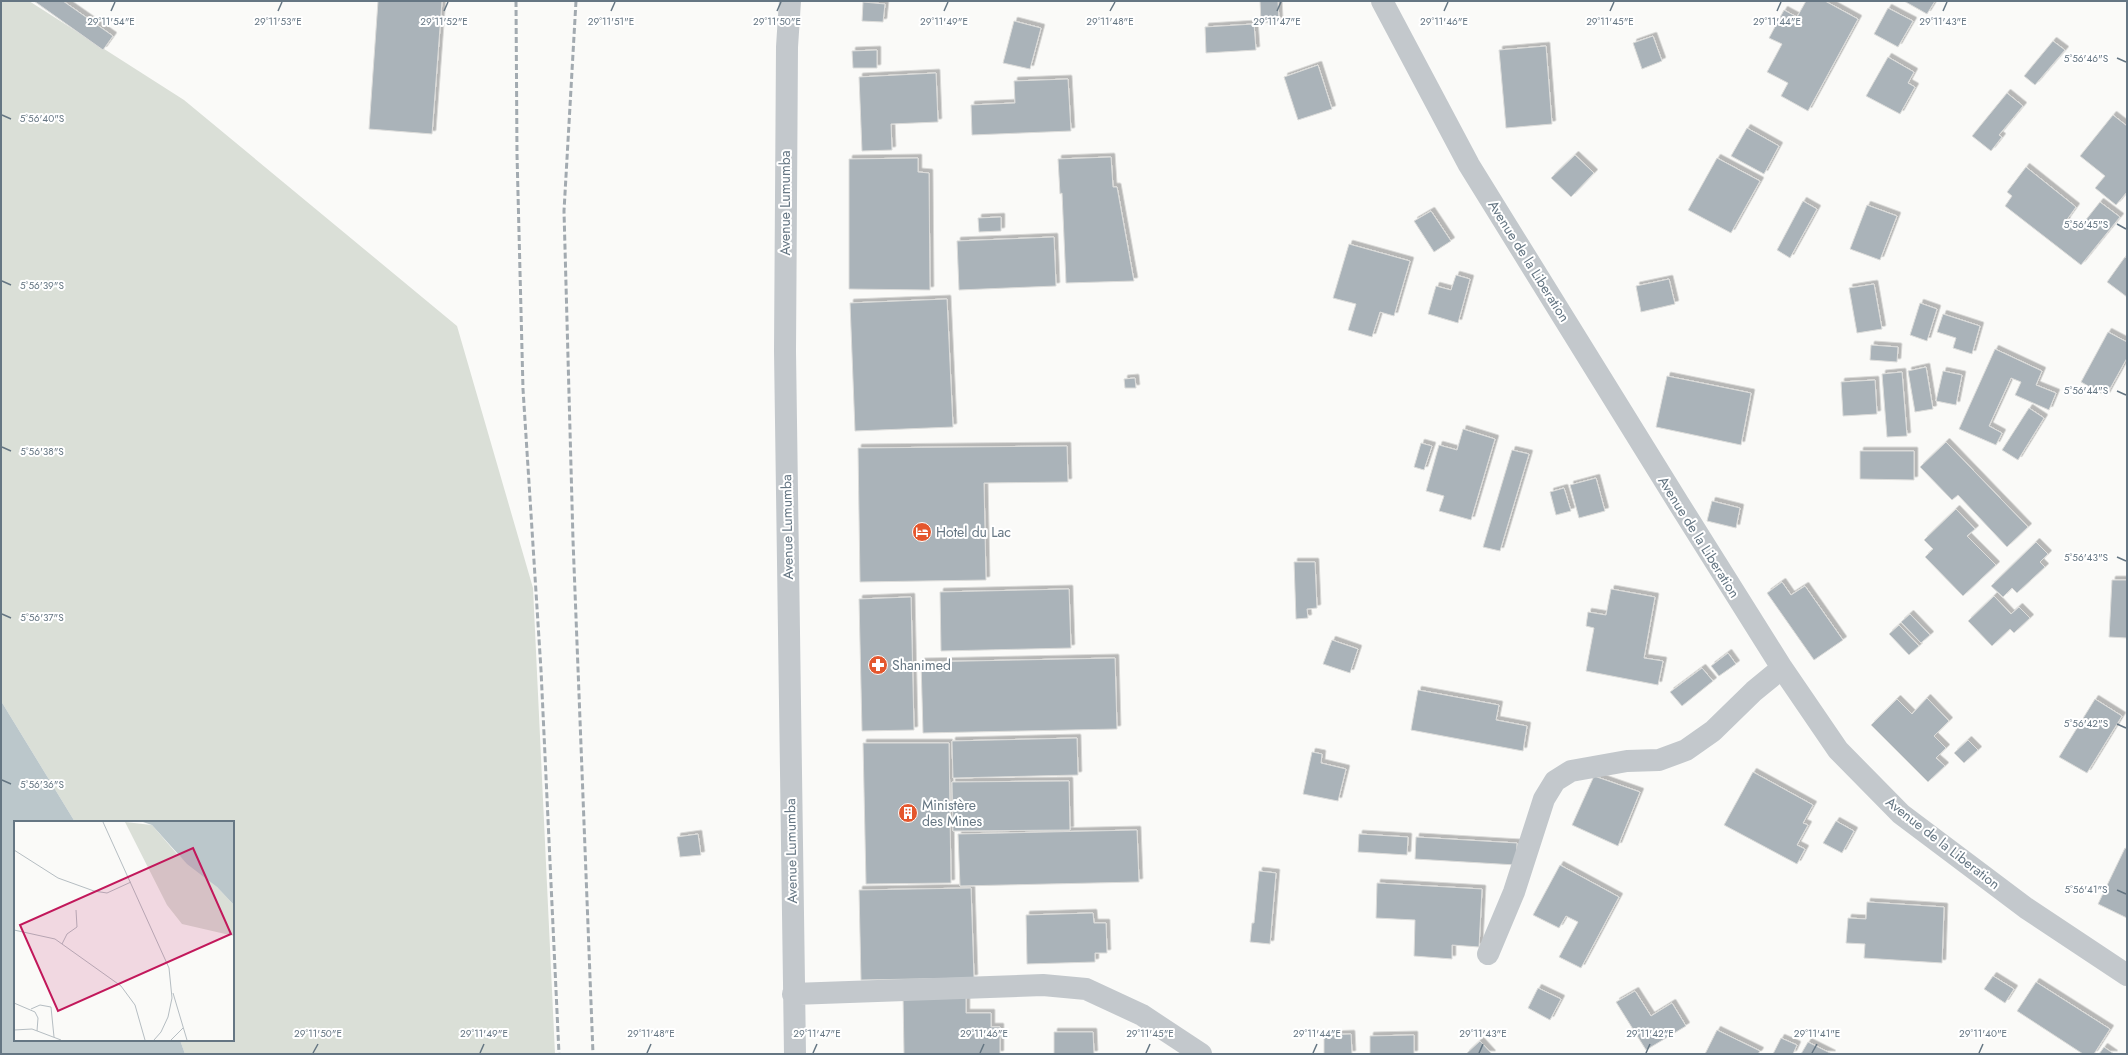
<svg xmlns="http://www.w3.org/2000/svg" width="2128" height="1055" font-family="Jost,sans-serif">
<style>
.green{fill:#dadfd7}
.water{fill:#bbc7cb}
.building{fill:#aab3b9;stroke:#dcdcda;filter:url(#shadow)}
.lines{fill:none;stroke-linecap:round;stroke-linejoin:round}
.minor{stroke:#c3c8cc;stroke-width:22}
.rail{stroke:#a2aab0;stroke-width:3;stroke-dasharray:6 3;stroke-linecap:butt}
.ticks{fill:none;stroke:#657683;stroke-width:1.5}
.labels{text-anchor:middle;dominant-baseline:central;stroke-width:4;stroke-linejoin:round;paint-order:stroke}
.street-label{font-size:14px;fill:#657683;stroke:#fff}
.poi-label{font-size:14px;fill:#657683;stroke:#fff;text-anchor:start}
.inset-road{fill:none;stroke:#b5bdc2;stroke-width:1}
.view{fill:#c2185b;fill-opacity:0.15;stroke:#c2185b;stroke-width:2}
.inset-edge{fill:none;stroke:#657683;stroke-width:2}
.ticks-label{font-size:10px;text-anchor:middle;fill:#657683;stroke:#fff;stroke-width:4;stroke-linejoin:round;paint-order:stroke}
</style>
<defs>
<filter id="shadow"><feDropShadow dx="3.5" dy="-3.5" stdDeviation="0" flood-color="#0004"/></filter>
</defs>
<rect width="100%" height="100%" fill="#fafaf8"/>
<path class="green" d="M1 1H29L184 100 457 326 533 588 555 1054H185L180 1040H233V822H75L1 701Z"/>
<path class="water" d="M1 701 75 822H15V1040H180L185 1054H1Z"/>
<path class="building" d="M34 1H63L113 36 103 50Z
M378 1H442L432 134 369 129Z
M1260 1H1278L1279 22 1261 23Z
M1806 1H1825L1858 19 1808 111 1781 96 1788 83 1767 72 1782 44 1769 38 1784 10 1797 17Z
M1904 1H1935L1927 14Z
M863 2 885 4 883 22 862 21Z
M1888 8 1913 21 1898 47 1874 34Z
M1014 21 1041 28 1030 69 1003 63Z
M1254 24 1256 50 1206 53 1205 27Z
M1653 36 1662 61 1642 69 1633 43Z
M2053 41 2065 50 2035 85 2024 76Z
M1546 46 1552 124 1506 128 1499 50Z
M877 50V68H853L852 51Z
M1888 57 1914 72 1908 83 1915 87 1900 114 1866 96Z
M1318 65 1332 109 1298 120 1284 77Z
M936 73 938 122 891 124 892 150 862 151 859 77Z
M1068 79 1071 131 972 135 971 105 1015 103 1014 81Z
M2007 93 2023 106 1999 135 2002 137 1991 151 1972 136Z
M2113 115 2127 126V192L2116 205 2095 188 2105 176 2080 156Z
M1747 128 1779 146 1764 174 1731 156Z
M1575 155 1594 173 1571 197 1551 178Z
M1111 157 1113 187H1117L1134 281 1066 283 1062 193 1060 194 1058 159Z
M918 158V172L929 173 930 290 849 289V159Z
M1717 158 1760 181 1731 233 1688 210Z
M2026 167 2076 207 2066 221 2077 231 2100 202 2120 217 2081 265 2005 206 2012 196 2007 192Z
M1803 201 1817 209 1790 258 1777 250Z
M1867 205 1897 216 1880 260 1850 249Z
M1431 211 1451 241 1434 252 1414 221Z
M1001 217V231L979 232 978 218Z
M1054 237 1056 286 959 290 957 241Z
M1349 244 1410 261 1394 316 1380 312 1372 337 1348 330 1356 304 1333 298Z
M2125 257 2127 259V297L2107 282Z
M1456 275 1470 279 1458 323 1428 314 1436 286 1451 290Z
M1669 279 1675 304 1641 312 1636 286Z
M1874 284 1882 329 1857 333 1849 288Z
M947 299 953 427 855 431 850 303Z
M1920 303 1937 309 1927 341 1910 335Z
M1943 314 1980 326 1972 354 1953 348 1956 338 1937 332Z
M2108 332 2127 342V358L2106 396 2081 382Z
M1871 345 1898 347 1897 362 1870 360Z
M1995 349 2042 371 2036 385 2056 393 2049 410 2015 395 2021 382 2011 378 1989 426 2002 433 1996 445 1959 429Z
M1926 367 1933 409 1915 412 1908 371Z
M1943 371 1962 375 1956 405 1936 401Z
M1902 372 1907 436 1887 437 1882 374Z
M1667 376 1751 393 1741 445 1656 427Z
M1135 378 1136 388H1125L1124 379Z
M1875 380 1877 414 1843 416 1841 382Z
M2029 408 2044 418 2018 460 2002 450Z
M1463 429 1495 439 1471 520 1439 511 1444 496 1426 491 1439 445 1457 450Z
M1946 442 2028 527 2007 547 1958 495 1952 500 1920 467Z
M1421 443 1432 446 1424 470 1414 467Z
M1067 446 1068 482 984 483 986 580 860 582 858 448Z
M1512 450 1529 454 1500 551 1483 547Z
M1860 451H1914V480L1860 479Z
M1596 478 1605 511 1579 518 1570 485Z
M1564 488 1571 511 1556 515 1550 492Z
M1712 501 1740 508 1736 528 1707 521Z
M1956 509 1975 529 1967 536 1996 565 1963 596 1925 557 1933 549 1924 540Z
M2036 542 2048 554 2040 562 2045 567 2017 593 2012 588 2003 597 1991 586Z
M1294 562H1315L1317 608 1307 609 1308 618 1296 619Z
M2112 580H2127V638L2109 637Z
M1782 582 1791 595 1805 586 1843 640 1814 660 1767 593Z
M1069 589 1071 648 941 651 940 592Z
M1611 589 1655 597 1644 658 1663 661 1658 685 1586 671 1594 628 1586 626 1588 612 1606 615Z
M1994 596 2011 614 2019 607 2030 618 2014 633 2010 629 1992 646 1968 621Z
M911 597 914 730 862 731 859 599Z
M1910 614 1930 635 1921 643 1901 622Z
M1899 625 1919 646 1909 655 1889 634Z
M1332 640 1358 649 1350 673 1323 664Z
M1728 653 1736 664 1719 676 1711 666Z
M1115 658 1117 729 923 733 921 662Z
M1702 668 1713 681 1682 706 1670 692Z
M1418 690 1499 705 1496 720 1527 726 1523 751 1411 730Z
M1927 698 1949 721 1934 736 1946 748 1936 758 1945 766 1928 782 1871 725 1897 699 1912 714Z
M2095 699 2122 716 2087 773 2059 757Z
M1077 738 1078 775 953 778 952 741Z
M1968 740 1978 750 1964 763 1954 753Z
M863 743H949L951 883 866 884Z
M1312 752 1322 754 1321 763 1346 769 1338 801 1303 794Z
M1753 772 1813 805 1803 823 1808 825 1797 845 1805 849 1797 864 1724 825Z
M1594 776 1640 792 1618 846 1572 825Z
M1069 781 1070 830 953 831 952 782Z
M1836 821 1854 831 1842 853 1823 843Z
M1137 830 1139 882 960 886 958 834Z
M698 834 701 855 680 857 677 837Z
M1359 834 1408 837 1407 855 1358 852Z
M1416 837 1517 843 1516 865 1415 859Z
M2125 848 2127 849V918L2098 904Z
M1560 865 1619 897 1581 968 1559 957 1578 922 1566 916 1559 928 1533 915Z
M1259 871 1276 873 1270 944 1250 942 1252 923H1254Z
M1377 883 1482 889 1479 947 1452 945V959L1414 956 1415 920 1376 918Z
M971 888 974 978 861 980 859 890Z
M1867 902 1944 907 1942 963 1864 958 1865 944 1846 943 1848 918 1866 919Z
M1093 913 1094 923H1106L1107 953H1095V962L1027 964 1026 915Z
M1993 976 2014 989 2005 1003 1984 989Z
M2036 982 2110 1029 2094 1054H2083L2017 1011Z
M1538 988 1561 999 1550 1020 1528 1008Z
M1635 991 1651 1016 1672 1003 1686 1026 1646 1050 1616 1002Z
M903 996H966V1013H991V1027H1000V1054H904Z
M1717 1030 1760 1051 1758 1054H1705Z
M1054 1032H1093L1094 1054H1054Z
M1351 1034 1352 1054H1324V1035Z
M1414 1035V1054H1370V1036Z
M1781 1038 1797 1045 1793 1054H1773Z
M1480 1041 1492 1054H1466Z
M1808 1042 1832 1054H1801Z
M2104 1047 2114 1054H2099Z"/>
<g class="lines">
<path class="minor" d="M790 1 787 47 785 351 795 1054
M1382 1 1469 165 1679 504 1782 668 1838 750 1901 814 2026 908 2127 975
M1488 954 1514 892 1544 799 1555 781 1571 771 1627 761 1659 760 1686 750 1713 731 1754 691 1782 668
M793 994 1043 985 1086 989 1142 1015 1201 1054"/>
<path class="rail" d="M516 1 517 154 523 389 541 670 559 1054
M576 1 564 211 573 540 593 1054"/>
</g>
<path class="ticks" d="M111 11 115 2M278 11 282 2M444 11 448 2M611 11 615 2M777 11 781 2M944 11 948 2M1110 11 1115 2M1277 11 1281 2M1444 11 1448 2M1610 11 1614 2M1777 11 1781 2M1943 11 1947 2M2117 58 2126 62M2 115 11 119M2117 224 2126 229M2 281 11 285M2117 391 2126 395M2 447 11 451M2117 557 2126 561M2 614 11 618M2117 724 2126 728M2 780 11 784M2117 890 2126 894M313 1053 318 1044M480 1053 484 1044M647 1053 651 1044M813 1053 817 1044M980 1053 984 1044M1146 1053 1150 1044M1313 1053 1317 1044M1479 1053 1483 1044M1646 1053 1650 1044M1812 1053 1817 1044M1979 1053 1983 1044"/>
<defs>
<symbol id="hotel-disc" viewBox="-11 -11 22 22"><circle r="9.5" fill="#e4572e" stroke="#fff"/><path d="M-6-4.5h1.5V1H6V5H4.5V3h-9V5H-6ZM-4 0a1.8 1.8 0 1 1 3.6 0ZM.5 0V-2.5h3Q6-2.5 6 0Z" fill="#fff"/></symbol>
<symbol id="pharmacy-disc" viewBox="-11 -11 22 22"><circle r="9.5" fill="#e4572e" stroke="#fff"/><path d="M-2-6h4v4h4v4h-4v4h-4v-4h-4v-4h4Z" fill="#fff"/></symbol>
<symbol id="building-disc" viewBox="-11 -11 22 22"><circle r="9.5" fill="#e4572e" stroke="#fff"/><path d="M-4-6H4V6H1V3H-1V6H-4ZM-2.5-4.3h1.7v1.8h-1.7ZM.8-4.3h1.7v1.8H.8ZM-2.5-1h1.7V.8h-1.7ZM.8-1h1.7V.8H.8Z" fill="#fff"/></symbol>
</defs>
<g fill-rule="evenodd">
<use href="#hotel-disc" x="911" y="521" width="22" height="22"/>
<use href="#pharmacy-disc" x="867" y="654" width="22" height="22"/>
<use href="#building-disc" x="897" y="802" width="22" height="22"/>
</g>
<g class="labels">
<g class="street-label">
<text transform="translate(785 203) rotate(-90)">Avenue Lumumba</text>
<text transform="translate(1529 261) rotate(58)">Avenue de la Liberation</text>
<text transform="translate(787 527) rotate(-91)">Avenue Lumumba</text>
<text transform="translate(1699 537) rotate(58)">Avenue de la Liberation</text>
<text transform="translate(1943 843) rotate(38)">Avenue de la Liberation</text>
<text transform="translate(791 851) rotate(-91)">Avenue Lumumba</text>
</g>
<g class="poi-label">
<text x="936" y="532">Hotel du Lac</text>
<text x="892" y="665">Shanimed</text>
<text x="922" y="805">Ministère<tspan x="922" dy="16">des Mines</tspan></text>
</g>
</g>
<g transform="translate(14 821)">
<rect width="220" height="220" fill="#fafaf8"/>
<path d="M111 1 138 4 163 33 203 66 220 84V115L168 103 153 84Z" fill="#dadfd7"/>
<path d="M129 1H220V84L203 66 173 43 138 4Z" fill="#bbc7cb"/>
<path class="inset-road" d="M89 1 155 147 158 177 154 196 147 211 140 219M0 29 44 57 80 70 93 72 117 61M0 109 41 118 107 165 121 184 131 219M48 123 53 113 63 106 62 89M159 172 173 219M0 182 21 191 24 197 23 210M17 188 26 184 37 186 40 216M0 209 18 208 47 219M157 219 169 207"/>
<path class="view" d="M179 27 217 113 44 190 6 104Z"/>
<rect width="220" height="220" class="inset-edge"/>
</g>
<g class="ticks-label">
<text x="111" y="25">29°11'54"E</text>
<text x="278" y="25">29°11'53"E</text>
<text x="444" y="25">29°11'52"E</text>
<text x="611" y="25">29°11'51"E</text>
<text x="777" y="25">29°11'50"E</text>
<text x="944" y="25">29°11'49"E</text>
<text x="1110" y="25">29°11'48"E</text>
<text x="1277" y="25">29°11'47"E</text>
<text x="1444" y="25">29°11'46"E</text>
<text x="1610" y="25">29°11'45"E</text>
<text x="1777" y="25">29°11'44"E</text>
<text x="1943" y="25">29°11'43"E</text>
<text x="2086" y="62">5°56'46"S</text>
<text x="42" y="122">5°56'40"S</text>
<text x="2086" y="228">5°56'45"S</text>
<text x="42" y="289">5°56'39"S</text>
<text x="2086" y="394">5°56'44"S</text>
<text x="42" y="455">5°56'38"S</text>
<text x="2086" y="561">5°56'43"S</text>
<text x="42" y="621">5°56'37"S</text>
<text x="2086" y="727">5°56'42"S</text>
<text x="42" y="788">5°56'36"S</text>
<text x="2086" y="893">5°56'41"S</text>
<text x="318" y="1037">29°11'50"E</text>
<text x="484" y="1037">29°11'49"E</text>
<text x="651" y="1037">29°11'48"E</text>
<text x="817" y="1037">29°11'47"E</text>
<text x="984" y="1037">29°11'46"E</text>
<text x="1150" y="1037">29°11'45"E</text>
<text x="1317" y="1037">29°11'44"E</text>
<text x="1483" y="1037">29°11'43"E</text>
<text x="1650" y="1037">29°11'42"E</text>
<text x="1817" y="1037">29°11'41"E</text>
<text x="1983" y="1037">29°11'40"E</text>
</g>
<rect width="2128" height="1055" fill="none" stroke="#657683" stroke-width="4"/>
</svg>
